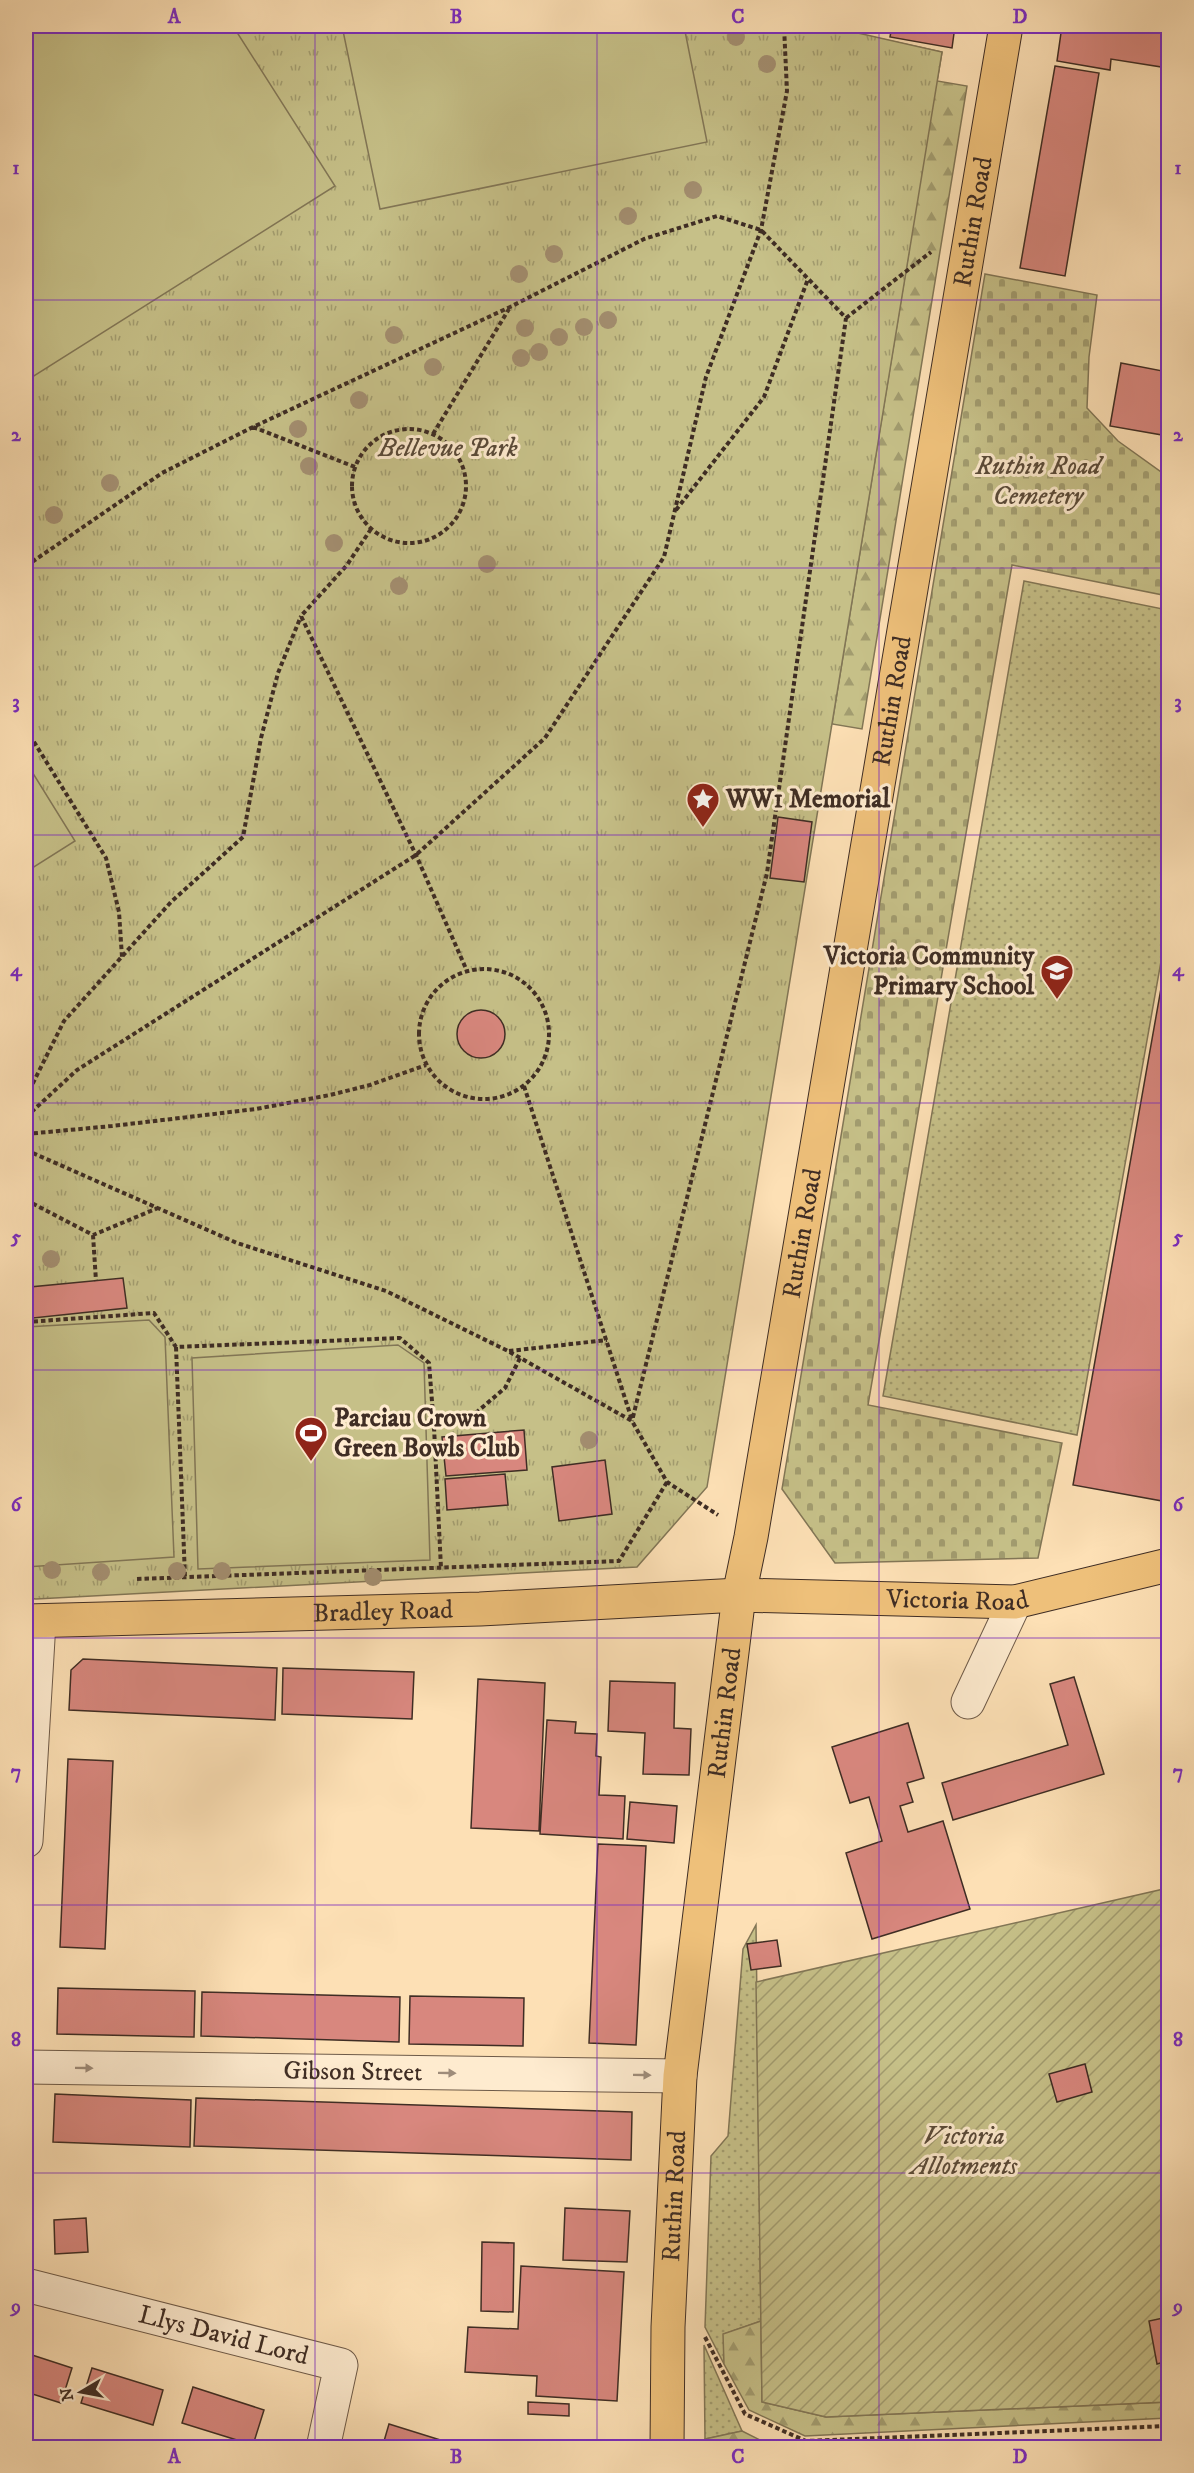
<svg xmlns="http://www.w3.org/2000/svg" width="1194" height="2473" font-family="'IM FELL DW Pica',serif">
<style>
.grass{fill:url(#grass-dots);stroke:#827656;stroke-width:1.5}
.forest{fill:url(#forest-firs);stroke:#827656;stroke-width:1.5}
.cemetery{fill:url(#cemetery-stones);stroke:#827656;stroke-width:1.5}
.park{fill:url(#park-tufts);stroke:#827656;stroke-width:1.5}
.garden{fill:url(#garden-furrows);stroke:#827656;stroke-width:1.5}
.pitch{fill:#c6c088;stroke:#827656;stroke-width:1.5}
.building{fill:#d8877e;stroke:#3f2d24;stroke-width:1.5}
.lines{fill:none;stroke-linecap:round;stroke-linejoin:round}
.minor-casing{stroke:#6e5a48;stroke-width:35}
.major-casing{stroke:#3f2d24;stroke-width:35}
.path{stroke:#3f2d24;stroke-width:4;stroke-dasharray:4.5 3;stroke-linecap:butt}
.minor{stroke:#feebcf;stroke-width:33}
.major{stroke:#eec07a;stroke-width:33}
.tree{fill:#a38e70}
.oneway{fill:#9e8c7a}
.grid{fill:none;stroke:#7b2cbf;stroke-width:1.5;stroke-opacity:0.55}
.labels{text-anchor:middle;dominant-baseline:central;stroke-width:6;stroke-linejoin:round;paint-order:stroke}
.street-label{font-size:26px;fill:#3f2d24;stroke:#feebcf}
.park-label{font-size:26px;font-style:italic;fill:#5a4a38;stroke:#feebcf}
.poi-label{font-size:26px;font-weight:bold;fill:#3f2d24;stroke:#feebcf;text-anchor:start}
.neatline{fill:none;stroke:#7b2cbf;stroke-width:2}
.grid-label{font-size:20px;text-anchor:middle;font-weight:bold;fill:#7b2cbf}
</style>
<defs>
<pattern id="grass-dots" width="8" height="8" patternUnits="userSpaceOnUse" patternTransform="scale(1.5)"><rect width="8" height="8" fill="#c6c088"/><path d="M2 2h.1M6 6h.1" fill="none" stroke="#a29c6f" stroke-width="1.8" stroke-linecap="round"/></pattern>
<pattern id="forest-firs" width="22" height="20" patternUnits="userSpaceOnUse" patternTransform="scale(1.5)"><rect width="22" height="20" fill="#c6c088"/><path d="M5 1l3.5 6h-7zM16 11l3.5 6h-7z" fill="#a29c6f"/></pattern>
<pattern id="cemetery-stones" width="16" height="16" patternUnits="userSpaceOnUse" patternTransform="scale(1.5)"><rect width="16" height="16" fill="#c6c088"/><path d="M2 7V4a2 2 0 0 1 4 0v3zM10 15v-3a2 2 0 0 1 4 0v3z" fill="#a29c6f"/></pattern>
<pattern id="park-tufts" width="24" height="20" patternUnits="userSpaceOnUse" patternTransform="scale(1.5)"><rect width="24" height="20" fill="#c6c088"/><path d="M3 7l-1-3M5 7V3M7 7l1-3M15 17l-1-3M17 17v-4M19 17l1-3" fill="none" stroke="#a29c6f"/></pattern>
<pattern id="garden-furrows" width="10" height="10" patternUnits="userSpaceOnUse" patternTransform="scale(1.5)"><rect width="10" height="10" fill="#c6c088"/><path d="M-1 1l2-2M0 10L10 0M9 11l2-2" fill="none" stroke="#a29c6f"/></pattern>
</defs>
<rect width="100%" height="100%" fill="#fde0b5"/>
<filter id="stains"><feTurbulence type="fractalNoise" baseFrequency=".00333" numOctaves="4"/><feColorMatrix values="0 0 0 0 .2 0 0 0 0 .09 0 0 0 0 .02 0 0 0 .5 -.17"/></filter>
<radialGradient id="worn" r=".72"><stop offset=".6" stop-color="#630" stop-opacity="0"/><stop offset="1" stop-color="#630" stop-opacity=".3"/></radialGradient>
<path class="grass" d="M1024 581 1168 610V922L1077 1435 883 1396Z
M756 1925 761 2321 724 2334V2364L705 2327 711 2156 728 2136 743 1949Z
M704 2345 742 2431 705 2439Z"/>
<path class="forest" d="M827 27 942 52 937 81 967 86 862 729 832 724 909 251Z
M761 2321 762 2402 826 2417 1168 2402V2418L805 2436 749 2410 724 2364 723 2334Z
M742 2431 774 2447H705V2439Z"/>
<path class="cemetery" d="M985 274 1097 295 1089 357 1087 408 1118 441 1168 477V596L1012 565 868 1405 1062 1443 1038 1558 835 1563 782 1489Z"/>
<path class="park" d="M26 26H827L942 52 707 1487 637 1567 36 1599 26 1598Z"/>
<path class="garden" d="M1168 1888V2402L826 2417 762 2402 756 1982Z"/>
<path class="pitch" d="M26 26H233L335 186 26 381Z
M342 26H684L707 142 380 209Z
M26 762 75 841 26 872Z
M149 1320 165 1337 174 1557 26 1567V1327Z
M398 1345 424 1363 430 1560 198 1569 192 1358Z"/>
<path class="building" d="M892 26H955L952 48 890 37Z
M1062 26H1168V68L1111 59 1110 70 1057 61Z
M1055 66 1099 73 1065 276 1020 268Z
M1121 363 1168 372V436L1110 426Z
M778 817 812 822 804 882 770 878Z
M1168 949V1502L1073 1485Z
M457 1034a24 24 0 1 1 48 0a24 24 0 1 1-48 0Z
M123 1278 127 1308 33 1318 30 1287Z
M524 1430 527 1470 446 1476 442 1437Z
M605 1460 612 1514 559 1521 552 1467Z
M505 1474 508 1505 447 1510 445 1479Z
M83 1659 277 1668 275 1720 69 1710 71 1670Z
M283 1668 414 1672 412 1719 282 1714Z
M1074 1677 1104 1774 953 1820 942 1783 1068 1745 1050 1684Z
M478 1679 545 1683 539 1831 471 1828Z
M610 1681 675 1683 674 1728 691 1729 689 1775 643 1774 645 1733 608 1731Z
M547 1720 576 1722 575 1733 597 1734 596 1756 601 1757 599 1795 625 1796 623 1839 540 1834Z
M908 1723 924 1778 907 1783 913 1802 900 1806 908 1832 943 1821 970 1909 872 1939 846 1853 882 1841 869 1797 850 1803 832 1747Z
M68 1759 113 1761 105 1949 60 1947Z
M630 1802 677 1806 674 1843 627 1839Z
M598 1844 646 1846 636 2045 589 2043Z
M777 1940 781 1966 751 1970 747 1944Z
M58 1988 195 1991 194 2037 57 2034Z
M202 1992 400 1997 399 2042 201 2036Z
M410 1996 524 1998 523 2046 409 2044Z
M1085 2064 1092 2092 1057 2102 1049 2074Z
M55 2094 191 2100 190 2147 53 2142Z
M196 2098 632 2112 631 2160 194 2146Z
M565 2208 630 2211 627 2262 563 2260Z
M86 2218 88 2252 55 2254 54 2220Z
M482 2242 514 2243 513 2312 481 2311Z
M521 2266 624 2272 617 2401 536 2396 537 2376 465 2372 468 2327 518 2329Z
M1168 2317V2361L1157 2364 1149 2321Z
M26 2353 72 2368 61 2403 26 2392Z
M92 2368 163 2390 153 2425 81 2403Z
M193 2387 264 2410 253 2445 182 2423Z
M528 2402 569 2404V2416L528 2414Z
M389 2424 466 2448H382Z"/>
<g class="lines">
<defs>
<g id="minor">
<path d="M968 1702 1015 1602"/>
<path d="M26 1841 39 1622"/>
<path id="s1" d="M26 2067 680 2076"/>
<path id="s2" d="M26 2285 341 2365 323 2448"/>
</g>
<g id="major">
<path id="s3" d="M26 1621 480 1609 739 1595 1015 1602 1168 1565"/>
<path id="s4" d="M667 2448 668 2327 680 2076 739 1595 751 1537 1006 26"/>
</g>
</defs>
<use href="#minor" class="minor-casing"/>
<use href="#major" class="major-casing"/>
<path class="path" d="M846 318 931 252
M253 427 355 467
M352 486a57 57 0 1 1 114 0a57 57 0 1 1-114 0Z
M433 434 509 309
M676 510 764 397 808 279
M371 529 347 565 301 616 416 855 467 971
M26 566 162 473 253 427 510 307 644 239 717 216 761 230 846 318 767 873 632 1421
M26 729 106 858 119 912 122 957
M419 1034a65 65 0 1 1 130 0a65 65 0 1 1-130 0Z
M524 1086 632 1420
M26 1097 64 1021 171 902 243 837 261 738 278 673 301 616
M26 1117 77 1070 416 855 545 738 664 557 706 377 761 230 787 91 784 26
M26 1134 112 1126 256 1109 330 1095 370 1085 426 1065
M26 1150 237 1243 386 1291 508 1351 632 1421 667 1482 718 1515
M26 1200 93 1235 158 1208
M93 1235 96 1281
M26 1322 154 1313 176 1347 400 1338 429 1363 434 1427 471 1417 505 1388 520 1358
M176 1347 185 1577
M509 1351 607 1340
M434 1427 441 1568
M137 1579 619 1561 667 1482
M705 2337 745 2414 806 2441 1168 2426"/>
<use href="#minor" class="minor"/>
<use href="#major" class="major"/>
</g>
<g class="tree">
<circle cx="736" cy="37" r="9"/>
<circle cx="767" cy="64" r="9"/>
<circle cx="693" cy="190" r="9"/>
<circle cx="628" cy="216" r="9"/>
<circle cx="554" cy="254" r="9"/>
<circle cx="519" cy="274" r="9"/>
<circle cx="608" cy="320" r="9"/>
<circle cx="584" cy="327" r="9"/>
<circle cx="525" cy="328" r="9"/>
<circle cx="394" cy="335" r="9"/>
<circle cx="559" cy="337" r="9"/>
<circle cx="539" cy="352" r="9"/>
<circle cx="521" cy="358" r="9"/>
<circle cx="433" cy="367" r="9"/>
<circle cx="359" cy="400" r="9"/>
<circle cx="298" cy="429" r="9"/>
<circle cx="511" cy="447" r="9"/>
<circle cx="309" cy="466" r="9"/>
<circle cx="110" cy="483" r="9"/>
<circle cx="54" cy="515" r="9"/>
<circle cx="334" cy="543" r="9"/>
<circle cx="487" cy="564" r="9"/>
<circle cx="399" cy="586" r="9"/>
<circle cx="51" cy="1259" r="9"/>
<circle cx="589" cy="1440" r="9"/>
<circle cx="52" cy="1570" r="9"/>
<circle cx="177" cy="1571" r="9"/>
<circle cx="222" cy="1571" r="9"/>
<circle cx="101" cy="1572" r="9"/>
<circle cx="373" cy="1577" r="9"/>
</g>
<defs><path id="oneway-solid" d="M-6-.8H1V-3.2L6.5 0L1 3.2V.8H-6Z" transform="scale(1.5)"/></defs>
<g class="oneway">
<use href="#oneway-solid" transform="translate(84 2068) rotate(1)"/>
<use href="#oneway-solid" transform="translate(447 2073) rotate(1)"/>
<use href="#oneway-solid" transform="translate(642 2075) rotate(1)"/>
</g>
<path class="grid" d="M315 26V2448M597 26V2448M879 26V2448M26 300H1168M26 568H1168M26 835H1168M26 1103H1168M26 1370H1168M26 1638H1168M26 1905H1168M26 2173H1168"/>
<defs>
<symbol id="sight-pin" viewBox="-11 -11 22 30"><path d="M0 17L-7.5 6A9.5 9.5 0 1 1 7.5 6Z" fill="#8f2418" stroke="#feebcf"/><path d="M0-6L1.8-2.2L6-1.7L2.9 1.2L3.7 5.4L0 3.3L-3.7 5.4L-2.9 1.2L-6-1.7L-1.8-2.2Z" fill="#fff"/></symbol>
<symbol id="school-pin" viewBox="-11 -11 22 30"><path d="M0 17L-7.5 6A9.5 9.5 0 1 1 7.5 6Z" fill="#8f2418" stroke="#feebcf"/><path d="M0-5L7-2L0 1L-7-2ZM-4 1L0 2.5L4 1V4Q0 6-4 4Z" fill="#fff"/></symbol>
<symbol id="stadium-pin" viewBox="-11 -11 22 30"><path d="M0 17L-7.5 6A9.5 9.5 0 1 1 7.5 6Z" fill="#8f2418" stroke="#feebcf"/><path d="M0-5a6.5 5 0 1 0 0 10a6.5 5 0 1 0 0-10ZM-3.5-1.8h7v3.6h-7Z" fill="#fff"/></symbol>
</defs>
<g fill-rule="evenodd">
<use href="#sight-pin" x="684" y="780" width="38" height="52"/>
<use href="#school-pin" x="1038" y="952" width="38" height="52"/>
<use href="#stadium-pin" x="292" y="1414" width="38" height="52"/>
</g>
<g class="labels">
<g class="street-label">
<text stroke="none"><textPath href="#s4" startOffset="2250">Ruthin Road</textPath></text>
<text stroke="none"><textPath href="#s4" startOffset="1764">Ruthin Road</textPath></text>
<text stroke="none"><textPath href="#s4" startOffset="1224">Ruthin Road</textPath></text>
<text stroke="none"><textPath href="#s3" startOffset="932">Victoria Road</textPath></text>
<text stroke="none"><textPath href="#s3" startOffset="357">Bradley Road</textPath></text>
<text stroke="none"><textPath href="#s4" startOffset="738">Ruthin Road</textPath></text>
<text stroke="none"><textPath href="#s1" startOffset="327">Gibson Street</textPath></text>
<text stroke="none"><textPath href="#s4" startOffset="252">Ruthin Road</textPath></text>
<text stroke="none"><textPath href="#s2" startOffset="204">Llys David Lord</textPath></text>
</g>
<g class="park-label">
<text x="448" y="448">Bellevue Park</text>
<text x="1038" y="466">Ruthin Road<tspan x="1038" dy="30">Cemetery</tspan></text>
<text x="964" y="2136">Victoria<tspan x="964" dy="30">Allotments</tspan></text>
</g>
<g class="poi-label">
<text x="726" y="799">WW1 Memorial</text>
<text x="1034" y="956" text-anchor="end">Victoria Community<tspan x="1034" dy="30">Primary School</tspan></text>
<text x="334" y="1418">Parciau Crown<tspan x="334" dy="30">Green Bowls Club</tspan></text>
</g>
</g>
<rect width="1194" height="2473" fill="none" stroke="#fde0b5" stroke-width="66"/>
<g transform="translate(81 2392) rotate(260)" stroke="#feebcf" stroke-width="4.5" paint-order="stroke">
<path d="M0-4.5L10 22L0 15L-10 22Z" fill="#3f2d24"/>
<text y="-9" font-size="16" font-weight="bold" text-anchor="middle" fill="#3f2d24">N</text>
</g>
<rect x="33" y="33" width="1128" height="2407" class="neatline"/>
<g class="grid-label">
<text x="174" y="23">A</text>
<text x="456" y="23">B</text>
<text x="738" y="23">C</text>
<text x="1020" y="23">D</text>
<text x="16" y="174">1</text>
<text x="1178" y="174">1</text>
<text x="16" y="441">2</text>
<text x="1178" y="441">2</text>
<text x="16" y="708">3</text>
<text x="1178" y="708">3</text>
<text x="16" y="976">4</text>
<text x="1178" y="976">4</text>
<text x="16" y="1243">5</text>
<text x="1178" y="1243">5</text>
<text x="16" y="1511">6</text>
<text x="1178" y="1511">6</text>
<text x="16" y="1778">7</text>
<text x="1178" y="1778">7</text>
<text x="16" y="2046">8</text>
<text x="1178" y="2046">8</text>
<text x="16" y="2313">9</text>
<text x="1178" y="2313">9</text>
<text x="174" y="2463">A</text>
<text x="456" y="2463">B</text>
<text x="738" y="2463">C</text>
<text x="1020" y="2463">D</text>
</g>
<rect width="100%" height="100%" filter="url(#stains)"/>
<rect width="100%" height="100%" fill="url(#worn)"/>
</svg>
